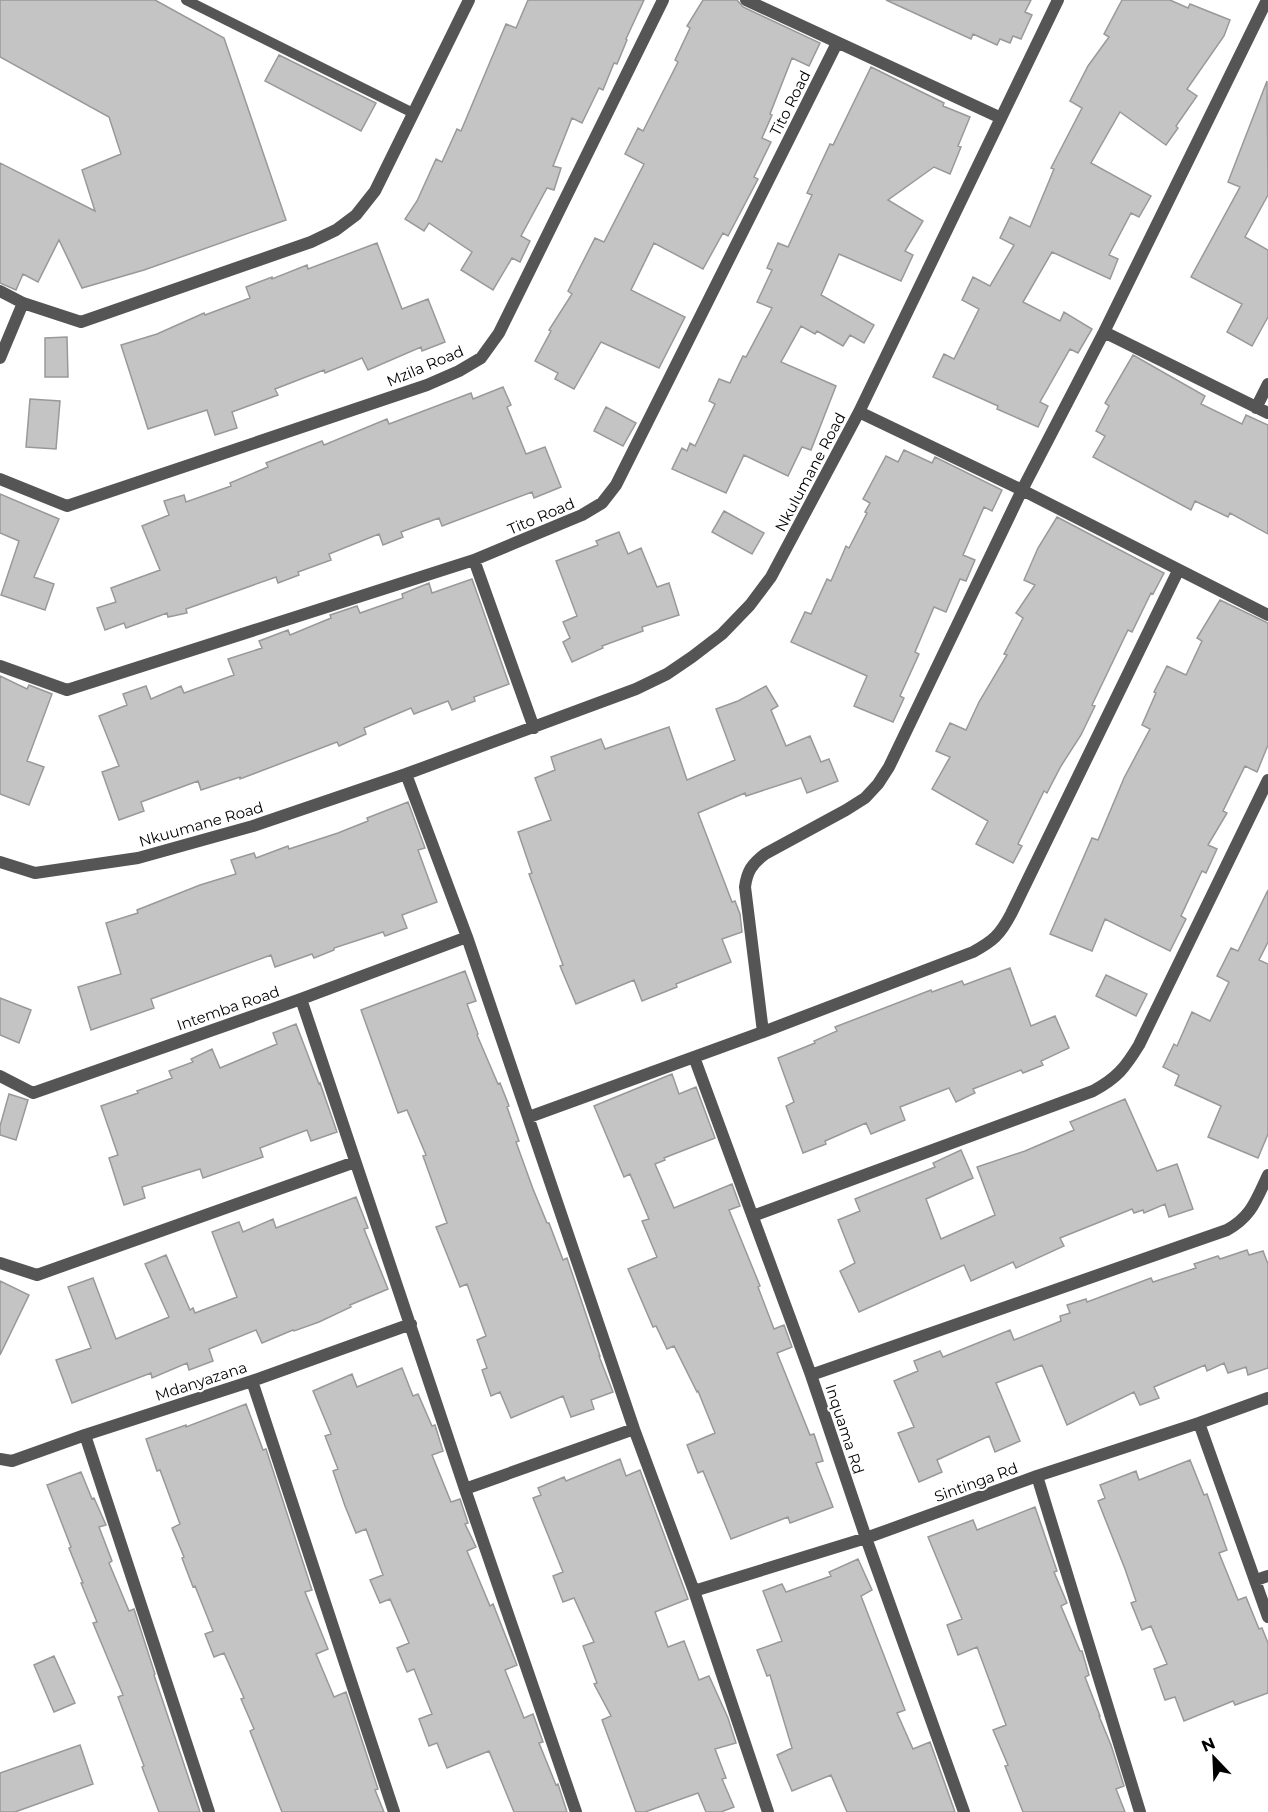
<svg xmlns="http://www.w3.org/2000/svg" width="1268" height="1812" font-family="Montserrat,sans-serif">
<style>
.building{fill:#c4c4c4;stroke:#999;stroke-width:1.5}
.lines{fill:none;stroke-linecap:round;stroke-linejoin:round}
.lane{stroke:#555;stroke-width:10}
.street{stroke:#555;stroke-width:12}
.labels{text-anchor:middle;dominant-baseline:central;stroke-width:4.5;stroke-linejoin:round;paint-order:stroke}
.street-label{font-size:15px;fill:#000;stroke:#fff}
</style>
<rect width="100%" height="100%" fill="#fff"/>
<path class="building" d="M0 0H155L224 38 286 220 144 270 82 288 59 240 38 282 23 274 16 290 0 283V163L95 211 82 170 121 154 109 117 0 57Z
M528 0H644L626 39 627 40 617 64 614 63 603 90 599 88 582 123 572 118 553 166 561 168 554 190 547 188 521 236 530 241 520 262 512 258 493 290 461 270 472 252 429 223 424 231 405 219 417 201 436 159 442 162 457 129 461 131 506 24 516 28Z
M703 0H737L743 7 820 43 809 66 792 58 770 114 772 115 762 138 771 142 754 177 758 179 728 236 723 233 703 269 654 243 631 290 685 317 659 368 601 342 574 389 555 379 558 373 535 361 551 331 549 330 572 294 568 291 595 238 604 242 644 164 625 154 638 128 643 131 678 62 675 60 690 28 687 26Z
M886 0H1031L1025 12 1032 15 1021 39 1013 36 1010 43 1000 39 997 45 973 34 971 39Z
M1122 0H1170L1188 8 1190 4 1230 20 1224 36 1187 89 1197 96 1176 126 1178 128 1166 145 1120 112 1091 163 1151 196 1139 217 1131 213 1109 255 1118 259 1110 279 1052 252 1023 302 1060 321 1064 312 1092 329 1078 353 1070 349 1040 402 1048 406 1038 427 997 409 998 406 933 377 944 354 954 359 979 309 962 300 973 277 990 286 1014 245 1000 238 1010 217 1030 227 1054 169 1051 168 1082 108 1070 101 1088 66 1109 37 1104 34Z
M279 55 376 103 361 131 265 81Z
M871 67 944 103 943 106 970 117 958 146 961 147 950 174 934 167 888 200 923 221 905 251 913 255 901 281 839 254 821 295 874 325 864 343 850 335 843 346 817 331 815 334 801 326 781 362 836 386 811 450 802 447 788 476 744 455 726 493 672 469 682 448 687 451 690 443 695 446 715 404 709 401 719 379 730 383 743 356 746 357 772 308 757 302 772 270 767 268 778 243 788 247 812 195 807 193 830 144 833 145Z
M1267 81 1268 195 1245 237 1268 250V317L1252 346 1227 332 1242 304 1191 277 1240 187 1228 182Z
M377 243 402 309 428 299 445 342 422 351 421 347 368 370 362 358 325 373 324 370 275 389 278 395 232 412 237 428 215 435 207 410 148 429 121 345 157 334 204 313 205 315 250 298 246 287 272 277V279L307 265 308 269Z
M67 337 68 377H45V338Z
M1133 355 1205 396 1201 404 1242 424 1246 415 1268 425V534L1230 513 1228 517 1195 501 1191 510 1093 457 1105 436 1096 431 1109 406 1105 403Z
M503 387 511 405 507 407 526 454 545 447 561 487 534 498 532 492 442 526 439 518 401 532 403 537 383 545 379 534 329 554 331 560 298 572 299 575 278 583 276 577 186 609 187 613 168 617 167 613 126 628 124 623 105 630 97 608 116 602 111 588 160 570 142 526 169 515 164 501 184 495 186 502 231 486 230 483 268 467 266 463 322 441 324 445 387 419 389 424 471 393 473 399Z
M30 399 60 401 56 449 26 447Z
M606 407 636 423 623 446 594 431Z
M904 450 932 463 935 457 1002 490 992 511 984 507 963 555 975 560 966 581 960 579 946 612 934 607 915 652 919 654 900 696 904 698 893 722 854 706 867 676 791 642 805 612 811 614 827 579 831 581 846 546 849 548 867 513 865 512 870 503 863 499 886 456 898 462Z
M0 494 59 519 34 577 54 584 45 610 1 595 19 541 0 533Z
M724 511 764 533 752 554 712 532Z
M1057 517 1164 573 1153 594 1151 593 1132 632 1128 630 1092 705 1095 706 1081 735 1061 766 1047 793 1044 791 1018 844 1022 846 1013 863 976 844 988 821 932 789 950 757 936 751 950 723 966 730 979 702 1007 655 1004 654 1023 618 1016 613 1035 585 1024 580 1038 548Z
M619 532 628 554 641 548 657 587 669 583 679 615 642 627 643 631 602 646 603 648 572 662 563 642 570 638 563 622 577 616 556 561 598 545 596 541Z
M472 579 509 684 474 697 475 701 452 710 448 701 414 714 411 708 364 728 366 734 339 746 337 742 240 779V777L201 790 198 781 141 802 144 811 119 820 102 772 119 766 99 716 127 705 123 694 146 686 151 699 181 686 184 693 234 675 228 659 262 648 259 641 288 630 290 635 331 618 330 615 357 606 360 613 403 598 402 594 429 583 432 593Z
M1220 600 1268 623V745L1257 772 1245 766 1223 811 1227 813 1208 845 1217 849 1206 873 1202 871 1181 916 1186 919 1170 951 1105 919 1092 951 1050 934 1092 838 1098 840 1124 778 1150 729 1142 725 1156 693 1154 692 1167 666 1186 675 1202 641 1197 638Z
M0 676 27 689 29 685 52 694 27 761 44 767 29 805 0 794Z
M766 686 778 706 771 710 786 746 810 736 821 762 829 759 838 781 807 793 801 778 746 796 745 793 698 813 732 902 735 901 740 914 742 932 722 939 731 962 676 984 677 987 642 1001 634 980 576 1004 560 966 563 965 529 874 532 873 518 832 551 820 535 778 555 770 551 757 601 739 605 749 669 727 687 780 735 760 716 709 738 701Z
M408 802 425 848 418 850 437 902 402 915 407 928 385 936 383 932 334 948V950L314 958 312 954 275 967 271 955 151 999 154 1008 91 1030 78 987 121 974 106 923 138 913 137 910 200 885 236 874 231 860 254 853 256 858 288 846 289 849 338 833 368 821 367 818Z
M1268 890V942L1259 960 1268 964V1134L1258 1158 1208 1137 1221 1106 1175 1085 1179 1075 1163 1067 1174 1044 1177 1046 1192 1012 1210 1021 1229 982 1217 976 1231 948 1238 951Z
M1010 968 1031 1026 1055 1016 1069 1048 1041 1061 1043 1065 1023 1073 1021 1070 973 1089 975 1093 956 1102 949 1088 900 1107 905 1120 871 1134 866 1123 825 1141 826 1144 803 1153 786 1106 794 1102 778 1058 815 1043 814 1041 837 1031 835 1027 931 990 932 992 962 981 964 985Z
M465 971 476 1001 467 1004 478 1034 477 1035 498 1084 500 1083 509 1106 507 1107 519 1141 516 1142 533 1189 547 1223H549L563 1260 567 1258 569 1264 600 1356H599L613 1392 591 1400 594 1409 571 1417 563 1396 511 1418 500 1392 491 1396 482 1370 487 1368 477 1340 486 1336 467 1284 460 1287 436 1227 447 1223 423 1156 426 1155 407 1110 398 1113 361 1010Z
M1106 975 1147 994 1136 1016 1096 996Z
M0 998 31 1010 19 1043 0 1035Z
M296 1024 319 1084 320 1083 337 1132 311 1141 307 1130 260 1148 263 1157 203 1178 200 1169 142 1187 145 1198 124 1205 109 1158 118 1155 101 1106 138 1093 137 1091 172 1078 169 1071 193 1062 191 1059 212 1049 220 1068 277 1044 273 1033Z
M672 1074 679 1094 696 1087 715 1138 664 1158 665 1160 655 1164 674 1208 732 1184 740 1206 729 1210 760 1286 758 1287 774 1329 784 1325 792 1347 777 1353 810 1435 814 1434 823 1461 816 1463 833 1507 790 1523 788 1517 731 1539 703 1471 698 1473 687 1445 715 1433 698 1391 697 1392 674 1346 667 1349 656 1326 653 1327 628 1269 657 1257 642 1221 649 1219 630 1174 624 1177 594 1106Z
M9 1094 28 1100 16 1140 0 1135V1126Z
M1125 1099 1157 1171 1177 1164 1193 1209 1169 1217 1165 1204 1144 1213 1143 1210 1134 1213 1132 1209 1060 1238 1064 1246 1016 1268 1013 1262 971 1281 964 1265 859 1312 840 1271 855 1263 838 1220 860 1211 855 1199 935 1167 933 1163 961 1150 973 1178 926 1199 941 1239 995 1215 977 1167 1025 1151 1074 1130 1070 1122Z
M356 1197 368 1228 364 1229 388 1289 350 1305 351 1307 319 1322 294 1331 293 1330 262 1343 256 1330 209 1349 213 1361 189 1370 187 1363 152 1378 151 1373 72 1403 56 1360 91 1348 68 1287 93 1278 116 1339 169 1317 145 1264 166 1255 190 1310 193 1308 195 1313 237 1297 212 1232 239 1222 243 1232 273 1219 276 1228Z
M1247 1250 1249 1255 1263 1251 1268 1264V1368L1248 1375 1246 1367 1228 1373 1224 1363 1207 1371 1205 1365 1154 1387 1159 1398 1140 1405 1134 1392 1067 1425 1042 1365 996 1383 1020 1441 995 1452 989 1436 937 1460 942 1472 919 1482 898 1433 914 1427 894 1381 918 1371 914 1361 940 1351 943 1357 1010 1330 1014 1340 1061 1321 1060 1316 1070 1313 1067 1305 1086 1299 1087 1302 1151 1278 1153 1282 1196 1268 1194 1264 1218 1256 1220 1259Z
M0 1281 29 1295 0 1355Z
M402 1368 413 1396 418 1394 432 1426 435 1425 443 1451 432 1455 451 1502 460 1499 468 1523 465 1524 476 1547 467 1551 490 1606 493 1604 517 1665 505 1670 524 1718 533 1714 543 1742 539 1743 556 1785 558 1784 567 1812H514L489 1751 447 1768 437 1743 429 1746 419 1719 432 1714 414 1669 407 1672 397 1648 409 1643 390 1599 380 1603 370 1580 383 1575 366 1529 356 1533 345 1506 333 1471 338 1469 325 1436 331 1434 313 1391 352 1374 357 1387Z
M246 1404 263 1450 266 1449 312 1590 305 1592 328 1649 316 1654 334 1697 346 1692 378 1789 375 1790 384 1812H282L250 1731 254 1729 241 1699 244 1698 224 1653 214 1657 205 1634 213 1631 195 1586 193 1587 182 1558 184 1557 172 1528 180 1524 160 1470 157 1471 146 1439 186 1425V1427Z
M620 1459 626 1476 640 1470 688 1599 655 1612 668 1647 684 1641 699 1680 709 1676 728 1718 736 1743 715 1749 726 1778 722 1779 734 1807 721 1812H706L698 1793 645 1812H636L602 1720 611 1716 594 1684 597 1683 583 1646 594 1642 574 1598 563 1602 553 1576 563 1572 533 1498 541 1495 538 1488 564 1477 566 1481Z
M1190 1460 1204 1495 1207 1494 1227 1550 1219 1553 1238 1600 1246 1597 1259 1629 1262 1628 1268 1643V1693L1235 1705 1233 1701 1184 1721 1175 1697 1165 1700 1154 1669 1167 1664 1151 1626 1142 1630 1131 1603 1136 1601 1125 1569 1098 1501 1105 1498 1100 1485 1136 1471 1139 1480Z
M81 1472 92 1499 94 1498 106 1525 99 1527 112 1561 109 1563 129 1611 134 1609 155 1674 154 1675 200 1812H159L142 1767 144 1766 118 1697 123 1695 93 1623 97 1622 81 1583H83L69 1548 71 1547 47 1485Z
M1035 1507 1057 1571 1054 1572 1067 1603 1061 1606 1080 1651H1082L1089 1675 1085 1677 1100 1716H1099L1111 1745 1124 1786 1116 1789 1125 1812H1023L1005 1766 1008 1765 993 1730 1006 1725 977 1647 958 1655 947 1625 962 1619 928 1537 973 1520 977 1530Z
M858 1559 872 1590 861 1596 905 1710 897 1713 913 1749 930 1742 955 1812H847L831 1775 792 1791 777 1755 792 1748 770 1675 767 1676 757 1650 782 1641 763 1591 782 1584 786 1592 831 1576 829 1572Z
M54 1656 75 1703 54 1712 34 1665Z
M80 1745 93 1784 15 1812H0V1773Z"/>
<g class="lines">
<path class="lane" d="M186 0 413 113"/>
<path class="street" d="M746 0 1001 118
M0 291 23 303 81 322 311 242 336 230 356 215 375 191 469 0
M1104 332 1268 413
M0 358 23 303
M1256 408 1268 384
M859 412 1022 490 1268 615
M0 479 67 506 427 385 459 371 481 358 499 333 663 0
M474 560 534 728
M0 666 67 690 474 560 582 515 602 503 616 485 837 43
M406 774 467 937 634 1429 694 1591 768 1812
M0 862 35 873 138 858 253 826 406 774 636 689 667 674 692 657 722 634 750 605 771 577 859 412 1058 0
M301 999 465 1489 576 1812
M763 1032 745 887C747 871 752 864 765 854L846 810 865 798 878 784 889 767 1022 490 1104 332 1267 0
M694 1057 811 1375 866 1538 964 1812
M0 1076 33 1093 301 999 467 937
M529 1117 763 1032 973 952C993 941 1000 935 1011 914L1178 571
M753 1216 1093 1091C1117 1078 1125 1068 1139 1045L1268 780
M0 1263 37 1275 355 1162
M811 1375 1227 1230C1252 1216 1256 1200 1268 1175
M252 1381 394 1812
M1199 1423 1268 1617
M85 1435 209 1812
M0 1459 12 1461 85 1435 252 1381 411 1324
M1037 1476 1140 1812
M465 1489 634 1429
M1256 1580 1268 1576
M694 1591 866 1538 1037 1476 1199 1423 1268 1398"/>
</g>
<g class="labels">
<g class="street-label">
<text transform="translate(790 103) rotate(-63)">Tito Road</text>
<text transform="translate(425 366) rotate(-23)">Mzila Road</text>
<text transform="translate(810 472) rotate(-62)">Nkulumane Road</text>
<text transform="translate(541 516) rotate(-23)">Tito Road</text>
<text transform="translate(201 824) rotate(-16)">Nkuumane Road</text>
<text transform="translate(228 1008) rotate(-19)">Intemba Road</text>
<text transform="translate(201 1381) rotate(-18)">Mdanyazana</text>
<text transform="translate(845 1429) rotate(72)">Inquama Rd</text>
<text transform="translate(976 1482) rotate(-20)">Sintinga Rd</text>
</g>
</g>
<g transform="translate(1214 1758) rotate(337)" stroke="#ffffff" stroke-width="4.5" paint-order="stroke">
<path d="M0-4.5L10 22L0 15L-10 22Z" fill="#000000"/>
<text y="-9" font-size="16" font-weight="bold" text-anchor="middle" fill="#000000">N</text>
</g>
</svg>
